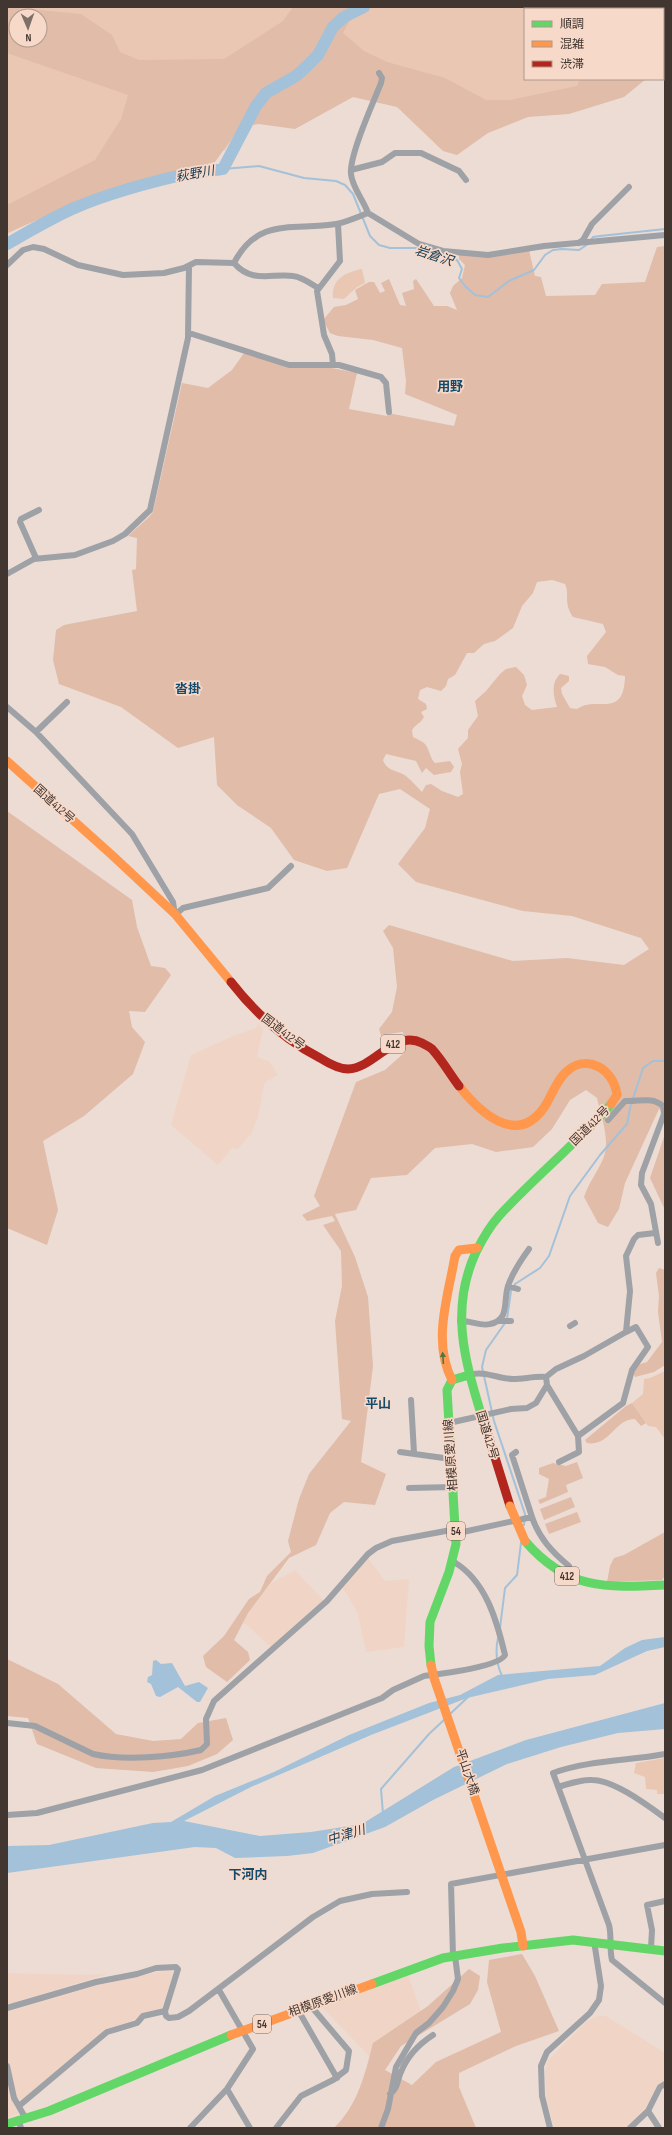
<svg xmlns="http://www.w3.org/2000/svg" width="672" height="2135" font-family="'Sofia Sans Condensed','Noto Sans JP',sans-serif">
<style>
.built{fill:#f0d5c6}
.green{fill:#eac7b3;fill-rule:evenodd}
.forest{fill:#e0bca9;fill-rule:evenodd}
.water{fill:#a3c1d8}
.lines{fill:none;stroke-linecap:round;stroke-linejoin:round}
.stream{stroke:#a3c1d8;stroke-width:2}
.river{stroke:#a3c1d8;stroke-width:12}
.street{stroke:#9ea1a5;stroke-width:6}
.fast{stroke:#63d668;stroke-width:9}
.slow{stroke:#ff974d;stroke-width:9}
.jam{stroke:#b3261e;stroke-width:9}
.slow-bridge{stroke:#ff974d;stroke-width:9}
.oneway{fill:#4f7646}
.labels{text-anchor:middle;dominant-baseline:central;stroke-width:3.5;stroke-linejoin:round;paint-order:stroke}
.shield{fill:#f7d9c9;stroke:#78675e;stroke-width:1}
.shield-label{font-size:11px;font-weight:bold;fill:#423630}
.street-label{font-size:12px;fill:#423630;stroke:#f7d9c9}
.water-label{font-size:13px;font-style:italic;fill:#143b54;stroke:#f7d9c9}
.neighbourhood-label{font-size:13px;font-weight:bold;fill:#134b6d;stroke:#f7d9c9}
</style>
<rect width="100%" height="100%" fill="#ecdcd4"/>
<path class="built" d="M258 1023 263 1029 257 1057 269 1061 278 1075 267 1081 264 1085 258 1117 251 1134 238 1149 232 1148 218 1165 171 1125 191 1055 233 1036 256 1028Z
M368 1558 385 1581 409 1579 404 1647 366 1652 358 1614 343 1588Z
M295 1570 323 1600V1603L272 1648 241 1620 271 1583Z
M170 1970 173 1973 162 2008 145 2013 133 2021 108 2029 22 2100 17 2098 7 2056V2011L101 1983Z
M7 1973 89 1975 107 1974 7 2005Z
M408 1975 423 2017 373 2060 321 2006Z
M597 2016H606L665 2053V2081L660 2084 642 2115 627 2128H554L546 2097 545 2072 548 2060 586 2022Z
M7 2083 11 2099 19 2114 7 2118Z"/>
<path class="green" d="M7 7H586L587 9H525V79H627L486 110 270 82 225 150 128 181 96 188 7 234ZM16 16H40V40H16Z
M362 269 365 283 357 287 344 299 333 298C331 279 346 272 362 269Z
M665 1371V1439L656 1427 648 1426 632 1403 643 1394 644 1379 650 1378Z
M665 1758V1794H657V1790L646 1789 645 1777 634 1773 636 1763Z"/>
<path class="forest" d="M7 7 81 14 112 35 120 52 139 60 224 59 283 21 293 7H357L343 33 364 51 387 62 445 78 486 100H510L577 86 580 79H646L624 97 569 114 528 117 488 133 457 155 443 151 397 107 353 97 295 129 259 124 240 127 215 162 105 191 7 233V205L95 160 121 119 128 95 7 53ZM16 16H40V40H16Z
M582 7H665V67H663V9H582Z
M665 246V1111L659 1109 625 1183 619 1209 608 1227 598 1223 584 1197C589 1182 597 1173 603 1159 611 1140 601 1117 597 1098L586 1090 570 1100 552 1129 533 1147 496 1152 472 1144 435 1148 407 1175 371 1178 356 1210 335 1214 355 1257 368 1297 373 1366 361 1462 386 1474 375 1505 344 1502 330 1513 316 1545 289 1558 248 1613 234 1640 248 1652 250 1660 227 1682 206 1667 203 1656 224 1636 249 1599 260 1592 267 1576 291 1552 288 1541 299 1499 309 1474 351 1421 342 1419 335 1321 342 1286 341 1251 323 1225 335 1221 332 1216 307 1221 302 1215 320 1206 314 1196 356 1082 385 1070 405 1052 403 1032 381 1035 379 1029 392 1012 397 987 393 948 383 931 389 925 513 961 567 958 624 965 649 949 641 938 572 916 523 911 416 882 398 864 425 828 430 809 400 789 379 794 347 868 327 871 294 860 271 828 237 805 217 785 214 737 178 748 121 707 59 684 53 660 56 630 64 625 137 611 132 570 136 569 137 538 128 536 149 517 153 512 182 383 208 388 232 370 244 353 287 367 332 368 357 373 349 409 387 416 388 413 454 426 457 415 405 394 406 381 402 348 373 340 338 336 330 333 323 320 334 307 346 305 358 299 355 290 369 282H374L380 293 385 291 381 283 389 279 400 305 406 306 402 293 414 289 413 281 416 279 434 306H447L457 310 450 293 453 286 462 278 465 265 459 259V253L493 257 529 250 535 276 541 277 546 296 595 295 602 284 645 282 657 247ZM552 580 565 584C570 595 563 602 573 617L603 624 606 632 587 656 588 664 605 667 618 675 625 676C624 720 597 695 577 709L570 708 562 694 561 688 569 681V676L560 674C551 683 553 695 557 707L532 710 525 705 522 696 527 685 524 675 516 667 506 669 500 674 486 691 475 701 478 716 468 730V738L458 749 462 764 460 772 463 794 458 797 442 791 431 784 426 785 422 792C417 787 412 781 406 776 398 770 387 772 383 760L386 754 416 761 422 773 426 768 434 775 451 772 454 767 450 761 435 763C429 757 430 749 424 743 421 741 417 739 413 737L412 730C416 724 421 723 424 717L421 712 427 709 426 704 418 699 420 690 427 687 441 691 446 686 448 679 455 675 467 653H474L484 644 495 641 513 628 522 606 533 593 537 582Z
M7 811 132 900 137 927 151 966 165 968 171 975 145 1012 129 1011 132 1027 145 1042 133 1074 84 1116 43 1141 58 1210 47 1245 7 1228Z
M665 1134V1210L650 1178Z
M659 1268 665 1270V1365L654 1372 635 1377 633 1372 637 1365 647 1362 662 1342 658 1312 659 1296 656 1273Z
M632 1403 646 1423 641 1426 635 1419C614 1419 610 1447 587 1443L585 1440 626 1406Z
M577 1462 583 1478 566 1485 568 1492 540 1504 538 1500 546 1497 549 1479 539 1474V1468L553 1463 566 1466Z
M571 1497 575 1507 544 1520 540 1509Z
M577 1512 581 1522 549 1534 545 1524Z
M665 1532V1576L662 1580 607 1582 610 1566 614 1558 624 1555Z
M7 1659 58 1684 116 1734 153 1741 181 1739 198 1723 226 1718 233 1740 217 1754 188 1766 153 1772 96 1768 37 1744 28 1718 7 1716Z
M522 1954 535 1976 559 2031 516 2046 459 2073V2087L476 2128H334C358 2105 365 2074 373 2043L428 2006 469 1969 480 1976 478 1990 470 2004 401 2046 385 2070 412 2085 436 2062 501 2032 487 1982 489 1960Z"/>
<path class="water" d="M665 1637V1647L647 1651 595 1675 548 1679 467 1698 371 1735 251 1787 184 1821 260 1836 311 1832 362 1824 454 1767 526 1740 665 1703V1729L618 1733 561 1747 507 1764 433 1800 385 1827 313 1853 287 1856 235 1858 216 1848 195 1847 7 1873V1846L49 1845 153 1823 171 1822 215 1796 274 1772 349 1735 429 1703 460 1695 498 1675 600 1666 625 1648 642 1640Z
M156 1660 161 1664 172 1663 185 1686 199 1682 208 1688 200 1702H197L178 1687 160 1697 156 1696 151 1684 147 1682 148 1677 152 1675 153 1661Z"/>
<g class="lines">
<path class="stream" d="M223 169 259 166 304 178 336 181 345 185 353 194 370 236 379 245 390 248H416L457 260 462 269 459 278 465 286 475 295 488 297 509 281 534 270 545 255 553 250 562 249 579 250 588 244
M591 240 593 237 600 236 665 229
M507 1319 511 1291 515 1284 540 1268 549 1256 570 1196 600 1155 627 1124 630 1108 643 1068 653 1061H665
M505 1323 486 1350 482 1367 494 1421 525 1514 524 1525
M500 1628 505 1588 517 1575 521 1543
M498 1638C495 1652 496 1663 502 1676
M449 1715 468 1697
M383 1814 381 1789 429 1734 445 1719"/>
<path class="river" d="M7 244C28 232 50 219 72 209 111 192 154 181 195 172 204 170 214 171 223 169L256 106 266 93 296 76 306 67 318 55 333 27 344 17 364 7"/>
<path class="street" d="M351 170 382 162 395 153H421L459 171 466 180
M368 213 419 244 443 251 488 255 544 246 665 235
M579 243 583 240 592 224 629 187
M234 263C252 284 272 273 293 276 302 277 310 283 318 288
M7 265 23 250 33 247 44 249 78 265 123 275 164 273 184 268 196 262 234 263C258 216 295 231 336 224 347 222 358 217 368 213 364 201 352 187 351 174 349 156 373 103 381 83L382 78 379 73
M189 333 289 365H339L381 377 386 383 389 412
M333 365 332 354 324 335 317 291 340 261 338 224
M36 558 20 522 21 519 39 510
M7 574 34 559 75 555 113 541 125 534 150 510 188 338 189 266
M7 707 36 732 132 834 173 902 175 915 183 908 268 888 291 866
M36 732 67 702
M608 1120 625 1101C639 1102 652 1096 663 1106L664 1114 642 1173 641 1185 651 1204 658 1243
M508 1286 518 1289
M460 1321C470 1320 481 1327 490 1324 510 1320 503 1302 508 1286 512 1274 521 1260 529 1249
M500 1321H511
M570 1326 575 1323
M469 1375C485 1370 498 1379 513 1379 524 1379 535 1376 546 1377L547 1385 578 1436 579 1452 559 1462
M546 1377 556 1369 584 1356 626 1332 630 1291 626 1256 634 1239 638 1235 655 1233
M411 1400 414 1453
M449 1423 511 1409 527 1408 536 1403 547 1385
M578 1436 623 1403 632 1370 648 1347 636 1327 626 1332
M400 1452 451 1459
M516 1452 512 1455 532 1517
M409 1488 453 1487
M7 1723 35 1726 93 1754C124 1761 171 1757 201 1750L207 1744 206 1719 214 1701 327 1601 368 1554 376 1548 392 1541 451 1530 463 1532 532 1517C539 1538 552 1552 569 1566L565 1575
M665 1754C628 1761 589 1760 553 1773L609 1925C612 1937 609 1948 612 1960L665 2003
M558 1787C569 1784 581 1779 592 1780 614 1780 647 1805 665 1818
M7 1815 37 1813 202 1770 382 1698 393 1690 424 1676C439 1674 499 1667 505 1655 497 1621 486 1581 454 1562
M651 1948 652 1930 647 1905 665 1901
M453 1956 451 1884 665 1845
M7 2008 96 1982 137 1974 156 1968 176 1967 178 1969 165 2011 166 2016 169 2018 178 2017 189 2011 313 1917 340 1901 372 1894 407 1892
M298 2010 337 2078
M7 2066 14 2098 26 2119
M227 2089 250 2128
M390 2094C398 2089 397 2080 401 2072 407 2057 419 2044 433 2035
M19 2106 107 2032 137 2023 143 2016 165 2011
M648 2111 659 2128
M19 2122 21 2128
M190 2128 227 2089 253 2049 219 1990
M276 2128 301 2096 333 2080 346 2070 349 2051 310 2005
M381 2128 388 2109 396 2067 416 2033 429 2023 443 2007 453 1991 458 1979 455 1956
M550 2128 542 2096 541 2066 547 2052 590 2013 599 2000 601 1986 594 1941
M630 2128 648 2111 660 2087 665 2084"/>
<path class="fast" d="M452 1380 469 1375
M481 1414C464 1358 450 1308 476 1252 482 1240 490 1226 499 1216 519 1194 541 1174 562 1154 578 1138 597 1122 611 1104
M525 1541C567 1590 605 1588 665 1585
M431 1665 429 1646 430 1622 449 1572 456 1544 447 1390 452 1380
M372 1984 443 1958 503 1948 573 1940 665 1951
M7 2124 49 2111 231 2035"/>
<path class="slow" d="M7 761 113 856 175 914 231 982
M459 1086C478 1110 515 1147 543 1109 551 1098 555 1083 565 1073 586 1052 614 1069 617 1095L611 1104
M452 1380C432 1341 448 1297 455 1256L459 1250 477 1248
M431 1665 434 1678 521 1932 523 1946
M231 2035 372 1984"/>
<path class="jam" d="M231 982C256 1014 283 1039 320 1058 328 1063 338 1069 348 1069 375 1068 394 1029 422 1043 425 1045 429 1046 432 1049 442 1060 450 1074 459 1086
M484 1422 510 1506"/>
<path class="slow-bridge" d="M481 1414 484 1422
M510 1506 525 1541"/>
</g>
<defs><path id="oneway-solid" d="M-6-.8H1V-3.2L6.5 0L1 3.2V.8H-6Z"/></defs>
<use class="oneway" href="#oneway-solid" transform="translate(443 1358) rotate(-94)"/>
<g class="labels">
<g class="shield">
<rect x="381" y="1035" width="24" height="18" rx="3"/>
<rect x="447" y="1522" width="18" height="18" rx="3"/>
<rect x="555" y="1567" width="24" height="18" rx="3"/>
<rect x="253" y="2015" width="18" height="18" rx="3"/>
</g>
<g class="shield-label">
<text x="393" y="1044">412</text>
<text x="456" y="1531">54</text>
<text x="567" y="1576">412</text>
<text x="262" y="2024">54</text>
</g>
<g class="street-label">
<text transform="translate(54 804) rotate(42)">国道412号</text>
<text transform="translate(283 1032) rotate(37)">国道412号</text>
<text transform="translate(590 1126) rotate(-45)">国道412号</text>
<text transform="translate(487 1435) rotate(73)">国道412号</text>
<text transform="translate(451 1455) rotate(-94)">相模原愛川線</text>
<text transform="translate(467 1772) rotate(71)">平山大橋</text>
<text transform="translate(323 2001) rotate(-20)">相模原愛川線</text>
</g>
<g class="water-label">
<text transform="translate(195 174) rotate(-10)">萩野川</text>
<text transform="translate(434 256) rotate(18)">岩倉沢</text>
<text transform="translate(346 1835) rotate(-17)">中津川</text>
</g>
<g class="neighbourhood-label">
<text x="450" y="387">用野</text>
<text x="188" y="689">沓掛</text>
<text x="378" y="1404">平山</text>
<text x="248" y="1875">下河内</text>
</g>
</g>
<rect width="672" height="2135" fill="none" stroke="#423630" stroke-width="16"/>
<rect x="524" y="8" width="140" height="72" fill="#f7d9c9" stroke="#af988c"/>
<rect x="532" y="21" width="20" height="6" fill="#63d668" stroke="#af988c"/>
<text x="560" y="28" font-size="12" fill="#423630">順調</text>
<rect x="532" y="41" width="20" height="6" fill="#ff974d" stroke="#af988c"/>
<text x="560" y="48" font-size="12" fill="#423630">混雑</text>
<rect x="532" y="61" width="20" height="6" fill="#b3261e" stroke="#af988c"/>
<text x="560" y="68" font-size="12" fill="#423630">渋滞</text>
<g transform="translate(28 28) rotate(178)"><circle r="19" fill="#f7d9c9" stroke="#af988c"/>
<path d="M0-3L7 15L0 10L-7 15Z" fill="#7e7069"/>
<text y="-6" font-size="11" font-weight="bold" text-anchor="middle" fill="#423630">N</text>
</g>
</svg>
